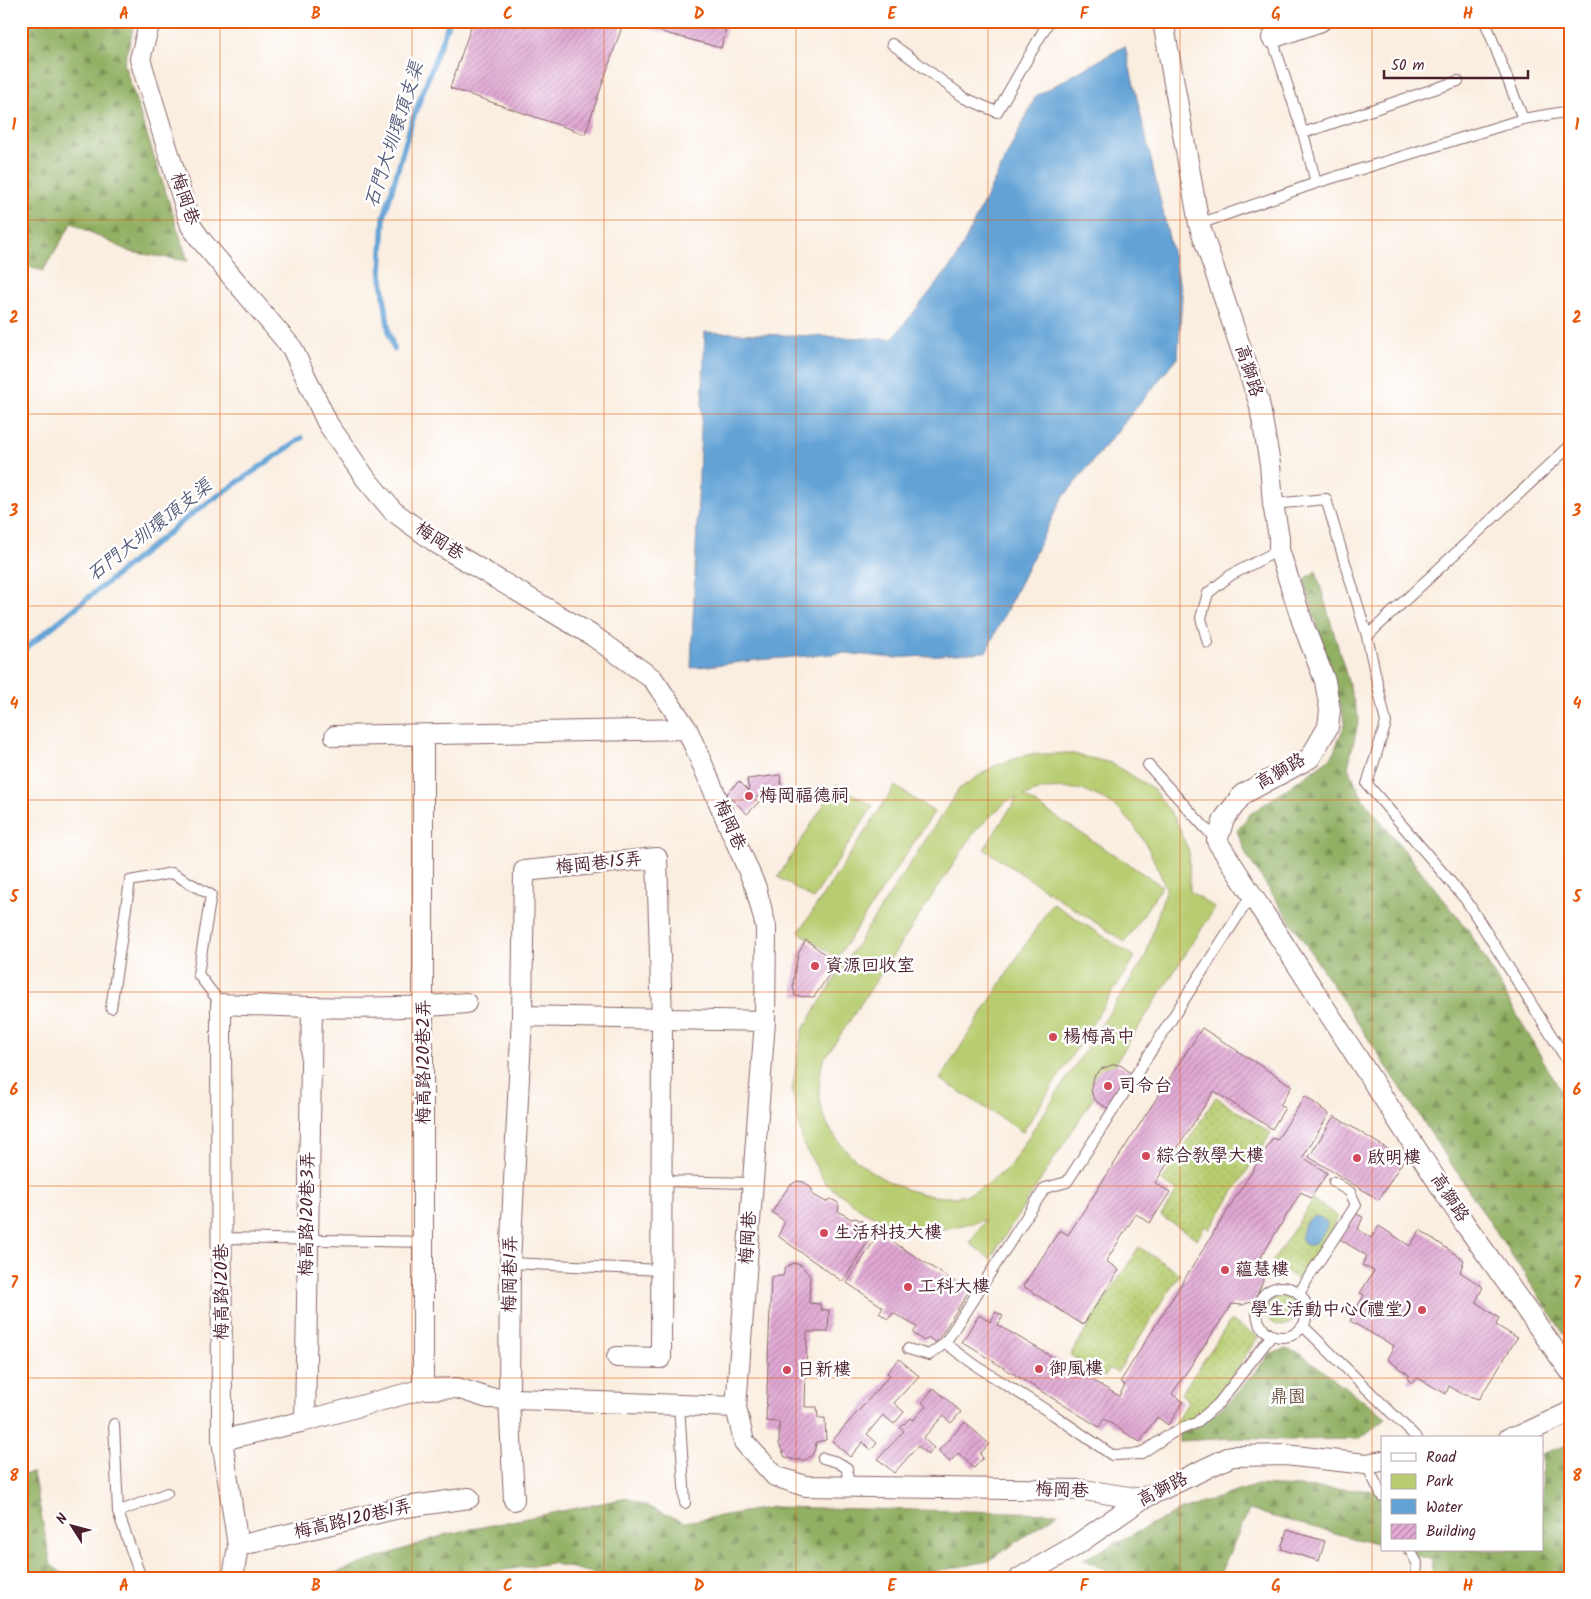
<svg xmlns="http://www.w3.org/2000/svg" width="1591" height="1599" font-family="Kalam,'LXGW WenKai TC',sans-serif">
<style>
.grass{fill:url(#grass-dots);stroke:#81764e}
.forest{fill:url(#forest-firs);stroke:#6e6847}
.park{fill:#b8cd71;stroke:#81764e;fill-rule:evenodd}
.water{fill:#62a2d5;stroke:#566080}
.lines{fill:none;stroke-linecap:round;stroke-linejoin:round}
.stream{stroke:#62a2d5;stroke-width:5.5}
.building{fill:url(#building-hatch)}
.lane-casing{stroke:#88676a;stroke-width:12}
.street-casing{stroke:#88676a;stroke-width:22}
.lane{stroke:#fff;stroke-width:10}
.street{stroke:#fff;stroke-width:20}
.grid{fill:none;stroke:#e8590c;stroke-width:1;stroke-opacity:0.55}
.poi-dot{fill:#d1495b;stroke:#fff;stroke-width:2}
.labels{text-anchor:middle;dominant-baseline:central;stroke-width:5;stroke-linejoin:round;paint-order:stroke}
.street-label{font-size:18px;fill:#4a1f2b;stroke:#fff}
.poi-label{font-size:18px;fill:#4a1f2b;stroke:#fff;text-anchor:start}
.park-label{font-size:18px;fill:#6b5340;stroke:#fff}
.water-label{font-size:19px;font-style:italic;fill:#555a77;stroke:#fff}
.neatline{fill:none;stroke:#e8590c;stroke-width:2}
.grid-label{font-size:16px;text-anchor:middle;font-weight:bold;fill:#e8590c}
</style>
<defs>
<pattern id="grass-dots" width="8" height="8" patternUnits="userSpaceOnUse" patternTransform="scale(1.25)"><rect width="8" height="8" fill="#b8cd71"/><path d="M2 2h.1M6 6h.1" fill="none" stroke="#a0b062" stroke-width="1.8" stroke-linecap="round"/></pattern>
<pattern id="forest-firs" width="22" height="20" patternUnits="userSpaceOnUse" patternTransform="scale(1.25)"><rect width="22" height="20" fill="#92b063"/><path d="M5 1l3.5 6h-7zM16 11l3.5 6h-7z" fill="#798f52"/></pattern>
<pattern id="building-hatch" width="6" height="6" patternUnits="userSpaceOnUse" patternTransform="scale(1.25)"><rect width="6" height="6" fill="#e1a9d4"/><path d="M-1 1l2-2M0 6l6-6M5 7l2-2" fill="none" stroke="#b889ac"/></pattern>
</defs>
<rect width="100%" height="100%" fill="#fff"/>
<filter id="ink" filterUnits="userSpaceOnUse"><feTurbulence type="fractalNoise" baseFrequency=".02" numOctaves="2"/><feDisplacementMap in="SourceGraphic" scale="10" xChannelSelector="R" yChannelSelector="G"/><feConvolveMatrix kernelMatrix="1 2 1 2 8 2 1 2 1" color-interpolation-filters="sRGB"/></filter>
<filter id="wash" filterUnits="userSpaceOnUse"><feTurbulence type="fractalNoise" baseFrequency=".0096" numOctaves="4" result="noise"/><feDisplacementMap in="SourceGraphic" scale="20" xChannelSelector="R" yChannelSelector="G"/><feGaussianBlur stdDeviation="1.12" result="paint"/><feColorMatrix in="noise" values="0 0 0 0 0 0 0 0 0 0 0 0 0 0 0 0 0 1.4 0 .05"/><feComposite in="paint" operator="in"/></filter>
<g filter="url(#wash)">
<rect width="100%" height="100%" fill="#faeee0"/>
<path class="grass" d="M1216 1097 1271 1133 1210 1229 1205 1226 1197 1239 1161 1216 1177 1191 1162 1181Z
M1313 1200 1339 1217 1299 1280 1272 1262Z
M1139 1247 1180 1274 1117 1373 1110 1368 1105 1377 1070 1355Z
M1267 1311a15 15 0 1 1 30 0a15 15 0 1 1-30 0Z
M1231 1320 1258 1337 1211 1406 1195 1418 1176 1427 1174 1424 1189 1401 1181 1394Z"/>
<path class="forest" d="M21 21H135L124 64 188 261 130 252 72 223 43 271 21 263Z
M1316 571 1359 719 1348 767 1363 799 1469 931 1570 1107V1343L1247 856 1237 831 1250 814 1332 757 1345 723 1304 580Z
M1285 1349 1301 1354 1386 1418 1359 1439 1286 1440 1235 1438 1179 1441V1434L1203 1423 1231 1400 1269 1355Z
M1570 1444V1578H1431L1432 1560 1398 1550H1542V1454Z
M33 1473 51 1565 69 1578H21V1475Z
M1257 1485 1382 1491V1546L1249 1510 1218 1578H1119L1084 1559 1179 1511Z
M627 1498 685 1522 773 1507 1058 1513 989 1561 902 1578H613L551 1563 452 1578H320L447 1534Z"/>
<path class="park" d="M1069 753 1111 763 1152 788 1175 818 1189 852 1190 891 1215 908 990 1259 970 1243 985 1220 944 1229H901L863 1211 825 1183 803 1144 792 1090 802 1031 848 958 959 789 994 766 1026 755ZM1043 789C1054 789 1070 787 1081 790 1131 804 1148 845 1166 888L1145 958 1009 1167C995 1178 979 1193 961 1196 909 1204 836 1161 822 1110 817 1092 819 1078 823 1061L976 830 1007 801 1017 798 984 849 1125 942 1162 886 1024 796Z
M837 784 873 806 813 899 778 877Z
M895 786 934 812 837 958 799 932Z
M1052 903 1135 957 1023 1132 940 1079Z"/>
<path class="water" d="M1125 46 1182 295 1178 357 1061 500 986 652 894 658 844 653 757 660 691 668 705 332 892 339 955 261 1036 96Z
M1314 1216 1319 1217 1327 1222C1327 1228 1325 1231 1321 1236 1305 1260 1290 1231 1314 1216Z"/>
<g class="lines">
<path class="stream" d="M394 349 389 333 381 272 384 217 411 124 449 21
M21 652 193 513 302 438"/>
</g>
<g id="blocks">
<path class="building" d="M473 21H624L585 134 450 88Z
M637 21H728L721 48 636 25Z
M780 775 782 794 756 797 760 801 747 814 727 794 739 781 749 791 747 779Z
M806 940 837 963 814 997 795 996 793 986 795 969 799 952Z
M1202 1028 1292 1086 1280 1105 1285 1108 1272 1129 1214 1091 1155 1183 1170 1192 1150 1223 1136 1214 1106 1261 1119 1270 1083 1325 1023 1286 1060 1230 1068 1235Z
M1115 1064 1122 1066 1132 1074 1110 1109 1098 1103 1093 1097 1091 1090 1092 1082 1095 1075 1101 1069Z
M1305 1096 1329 1114 1303 1157 1327 1173 1311 1198 1301 1192 1256 1265 1262 1272 1263 1281 1254 1301 1242 1305 1232 1304 1172 1394 1183 1402 1168 1425 1157 1417 1140 1442 1104 1419 1099 1427 962 1342 979 1315 990 1322 996 1312 1003 1316 998 1325 1119 1396 1125 1385 1120 1382 1273 1138 1277 1140Z
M1334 1116 1404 1159 1379 1200 1309 1157Z
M797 1181 804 1182 812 1189V1194L826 1202 830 1199 837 1202 839 1206 838 1211 851 1219 856 1218 864 1222 869 1230 868 1241 843 1282 778 1236 785 1222 772 1212 789 1186Z
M1354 1213 1363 1217 1358 1229 1371 1238 1379 1226 1410 1246 1420 1230 1464 1260 1460 1272 1483 1287 1476 1302 1499 1318 1496 1325 1517 1338 1479 1399 1462 1394 1449 1386 1446 1394 1418 1378 1412 1383 1408 1380 1409 1375 1387 1359 1394 1346 1350 1321 1364 1295 1360 1293 1374 1271 1362 1265 1367 1256 1338 1238Z
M879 1233 969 1291 936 1343 928 1337 924 1341 913 1333 917 1327 893 1313 888 1319 879 1313 883 1307 847 1283Z
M793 1263 801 1265 810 1276 809 1303 820 1304 821 1310H829L828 1332H807L805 1407H817L818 1418H825L826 1440 816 1442 815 1449 812 1455 806 1460H795L785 1457 779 1444V1422L766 1421 771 1277 783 1276 785 1268Z
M899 1359 919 1376 894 1403 904 1412 894 1424 883 1415 867 1434 877 1443 871 1450 863 1442 850 1457 832 1441 890 1375 887 1373Z
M934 1388 961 1412 951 1423 943 1416 923 1438 934 1448 928 1455 918 1446 894 1473 878 1459 904 1431 900 1428 910 1418 913 1420 926 1406 922 1402Z
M965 1422 989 1444 980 1454 983 1458 974 1468 958 1453 950 1462 938 1451Z
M1287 1530 1325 1541 1319 1561 1281 1549Z"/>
</g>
</g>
<g filter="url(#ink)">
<use href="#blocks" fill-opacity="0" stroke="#88676a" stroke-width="1"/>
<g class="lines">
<defs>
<path id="lane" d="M1485 21 1523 119
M1272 38 1303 133
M892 44 965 98 997 112 1049 21
M1316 183 1303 133 1458 81
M1199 224 1316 183 1523 119 1570 111
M1273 504 1326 499 1367 636 1570 446
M1367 636 1386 723 1367 784 1466 900 1570 1065
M1208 643 1201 618 1208 593 1231 575 1279 550
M1148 765 1217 841
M111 1008 130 881 172 873 211 895 198 974 221 1004
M662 1181 753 1183
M222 1238 424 1242
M510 1263 661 1270
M1257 1312a25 25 0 1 1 50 0a25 25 0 1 1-50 0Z
M1299 1294 1310 1275 1356 1205 1350 1192 1334 1182
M1303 1326 1417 1438
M945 1343 1045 1188 1067 1182 1252 894
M908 1349 929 1355 945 1343 978 1367 1054 1415 1112 1455 1140 1454 1172 1433 1196 1423 1218 1404 1272 1335
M679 1404 685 1503
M114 1424 118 1512 141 1578
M823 1458 837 1462 847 1468 848 1487
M1366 1464 1382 1496
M118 1512 167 1493
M1410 1550 1417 1563 1416 1578"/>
<path id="street" d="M150 21 140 59 191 226 201 240 292 348 328 424 366 479 393 511 438 544 593 636 653 679 687 729 756 888 766 927 765 1021 736 1407 744 1442 775 1476 805 1486 1084 1490 1142 1499
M1163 21 1199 224 1259 402 1270 464 1273 504 1279 537V550L1303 624 1325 681 1330 710 1328 727 1310 758 1243 794 1224 819 1217 841 1465 1224 1570 1371
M1272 38 1321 21
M423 735V1389
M335 736 687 729
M522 1016 765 1021
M305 1421 312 1007
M1509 1438 1519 1436 1570 1412
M222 1440 305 1421 423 1389 457 1388 488 1398 736 1407
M514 1500 509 1398 510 1263 522 1016 524 871 657 858 662 1020 661 1358 617 1357
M238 1546 399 1508 469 1498
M233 1578 238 1546 222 1440 221 1004C303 1007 385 1011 466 1003
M1020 1578 1075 1546 1142 1499 1232 1456 1285 1455 1366 1464 1382 1461"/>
</defs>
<use href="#lane" class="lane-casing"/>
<use href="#street" class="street-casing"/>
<use href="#lane" class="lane"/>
<use href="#street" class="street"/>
</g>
</g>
<path class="grid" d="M220 21V1578M412 21V1578M604 21V1578M796 21V1578M988 21V1578M1180 21V1578M1372 21V1578M21 220H1570M21 414H1570M21 606H1570M21 800H1570M21 992H1570M21 1186H1570M21 1378H1570"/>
<g class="poi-dot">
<circle cx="749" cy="796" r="5"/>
<circle cx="815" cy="966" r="5"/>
<circle cx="1053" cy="1037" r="5"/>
<circle cx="1108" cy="1086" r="5"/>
<circle cx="1146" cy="1156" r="5"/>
<circle cx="1357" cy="1158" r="5"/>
<circle cx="824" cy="1233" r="5"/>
<circle cx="1225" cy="1270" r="5"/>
<circle cx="908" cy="1287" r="5"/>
<circle cx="1422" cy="1310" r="5"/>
<circle cx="1039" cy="1369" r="5"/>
<circle cx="787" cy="1370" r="5"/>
</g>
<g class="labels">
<g class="street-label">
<text transform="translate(184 199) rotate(71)">梅岡巷</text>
<text transform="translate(1248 371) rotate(72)">高獅路</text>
<text transform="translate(439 542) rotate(33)">梅岡巷</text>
<text transform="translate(1281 772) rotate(-30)">高獅路</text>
<text transform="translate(729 825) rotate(66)">梅岡巷</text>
<text transform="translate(599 864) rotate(-6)">梅岡巷15弄</text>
<text transform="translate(424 1062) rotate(-90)">梅高路120巷2弄</text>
<text transform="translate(1449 1198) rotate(57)">高獅路</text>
<text transform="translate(308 1214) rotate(-89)">梅高路120巷3弄</text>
<text transform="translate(749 1238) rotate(-86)">梅岡巷</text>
<text transform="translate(511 1274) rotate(-89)">梅岡巷1弄</text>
<text transform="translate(222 1292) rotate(-90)">梅高路120巷</text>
<text transform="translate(1163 1490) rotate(-27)">高獅路</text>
<text transform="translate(1062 1491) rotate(2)">梅岡巷</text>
<text transform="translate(353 1520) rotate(-13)">梅高路120巷1弄</text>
</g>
<g class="poi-label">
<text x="759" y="796">梅岡福德祠</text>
<text x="825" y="966">資源回收室</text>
<text x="1063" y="1037">楊梅高中</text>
<text x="1118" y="1086">司令台</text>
<text x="1156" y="1156">綜合教學大樓</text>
<text x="1367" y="1158">啟明樓</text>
<text x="834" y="1233">生活科技大樓</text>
<text x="1235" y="1270">蘊慧樓</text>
<text x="918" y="1287">工科大樓</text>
<text x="1412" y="1310" text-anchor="end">學生活動中心(禮堂)</text>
<text x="1049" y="1369">御風樓</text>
<text x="797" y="1370">日新樓</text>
</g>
<g class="park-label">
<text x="1288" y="1397">鼎園</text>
</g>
<g class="water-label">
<text transform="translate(395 135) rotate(-72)">石門大圳環頂支渠</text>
<text transform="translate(150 531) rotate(-38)">石門大圳環頂支渠</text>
</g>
</g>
<rect width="1591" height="1599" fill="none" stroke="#fff" stroke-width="55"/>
<rect x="1381" y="1436" width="162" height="115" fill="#ffffff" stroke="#b7a5aa"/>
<rect x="1391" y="1453" width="25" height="8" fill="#ffffff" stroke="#b7a5aa"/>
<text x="1426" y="1462" font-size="15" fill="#4a1f2b">Road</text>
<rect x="1391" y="1474" width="25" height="15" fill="#b8cd71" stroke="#b7a5aa"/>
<text x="1426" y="1486" font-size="15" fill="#4a1f2b">Park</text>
<rect x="1391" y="1499" width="25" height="15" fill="#62a2d5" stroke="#b7a5aa"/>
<text x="1426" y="1512" font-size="15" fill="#4a1f2b">Water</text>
<rect x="1391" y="1524" width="25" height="15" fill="url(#building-hatch)" stroke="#b7a5aa"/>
<text x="1426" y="1536" font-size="15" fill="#4a1f2b">Building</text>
<g transform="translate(72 1526) rotate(306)" stroke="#ffffff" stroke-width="4" paint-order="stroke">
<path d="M0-4L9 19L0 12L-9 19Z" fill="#4a1f2b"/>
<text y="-8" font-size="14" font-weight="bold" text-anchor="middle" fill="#4a1f2b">N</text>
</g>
<path d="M1384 70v8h144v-8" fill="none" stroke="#4a1f2b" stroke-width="2.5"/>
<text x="1391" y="70" font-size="15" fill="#4a1f2b" stroke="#ffffff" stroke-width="4" paint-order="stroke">50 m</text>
<rect x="28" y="28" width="1536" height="1544" class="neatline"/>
<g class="grid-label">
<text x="124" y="19">A</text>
<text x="316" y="19">B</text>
<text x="508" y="19">C</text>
<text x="699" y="19">D</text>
<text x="892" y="19">E</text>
<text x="1084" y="19">F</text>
<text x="1276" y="19">G</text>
<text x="1468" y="19">H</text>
<text x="14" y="130">1</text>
<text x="1577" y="130">1</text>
<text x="14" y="323">2</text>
<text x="1577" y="323">2</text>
<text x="14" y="516">3</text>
<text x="1577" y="516">3</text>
<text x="14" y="709">4</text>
<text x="1577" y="709">4</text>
<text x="14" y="902">5</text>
<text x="1577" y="902">5</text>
<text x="14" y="1095">6</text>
<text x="1577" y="1095">6</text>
<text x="14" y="1288">7</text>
<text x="1577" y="1288">7</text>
<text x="14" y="1481">8</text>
<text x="1577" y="1481">8</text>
<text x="124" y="1591">A</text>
<text x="316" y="1591">B</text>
<text x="508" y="1591">C</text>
<text x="699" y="1591">D</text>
<text x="892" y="1591">E</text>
<text x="1084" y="1591">F</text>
<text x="1276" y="1591">G</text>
<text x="1468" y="1591">H</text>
</g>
</svg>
